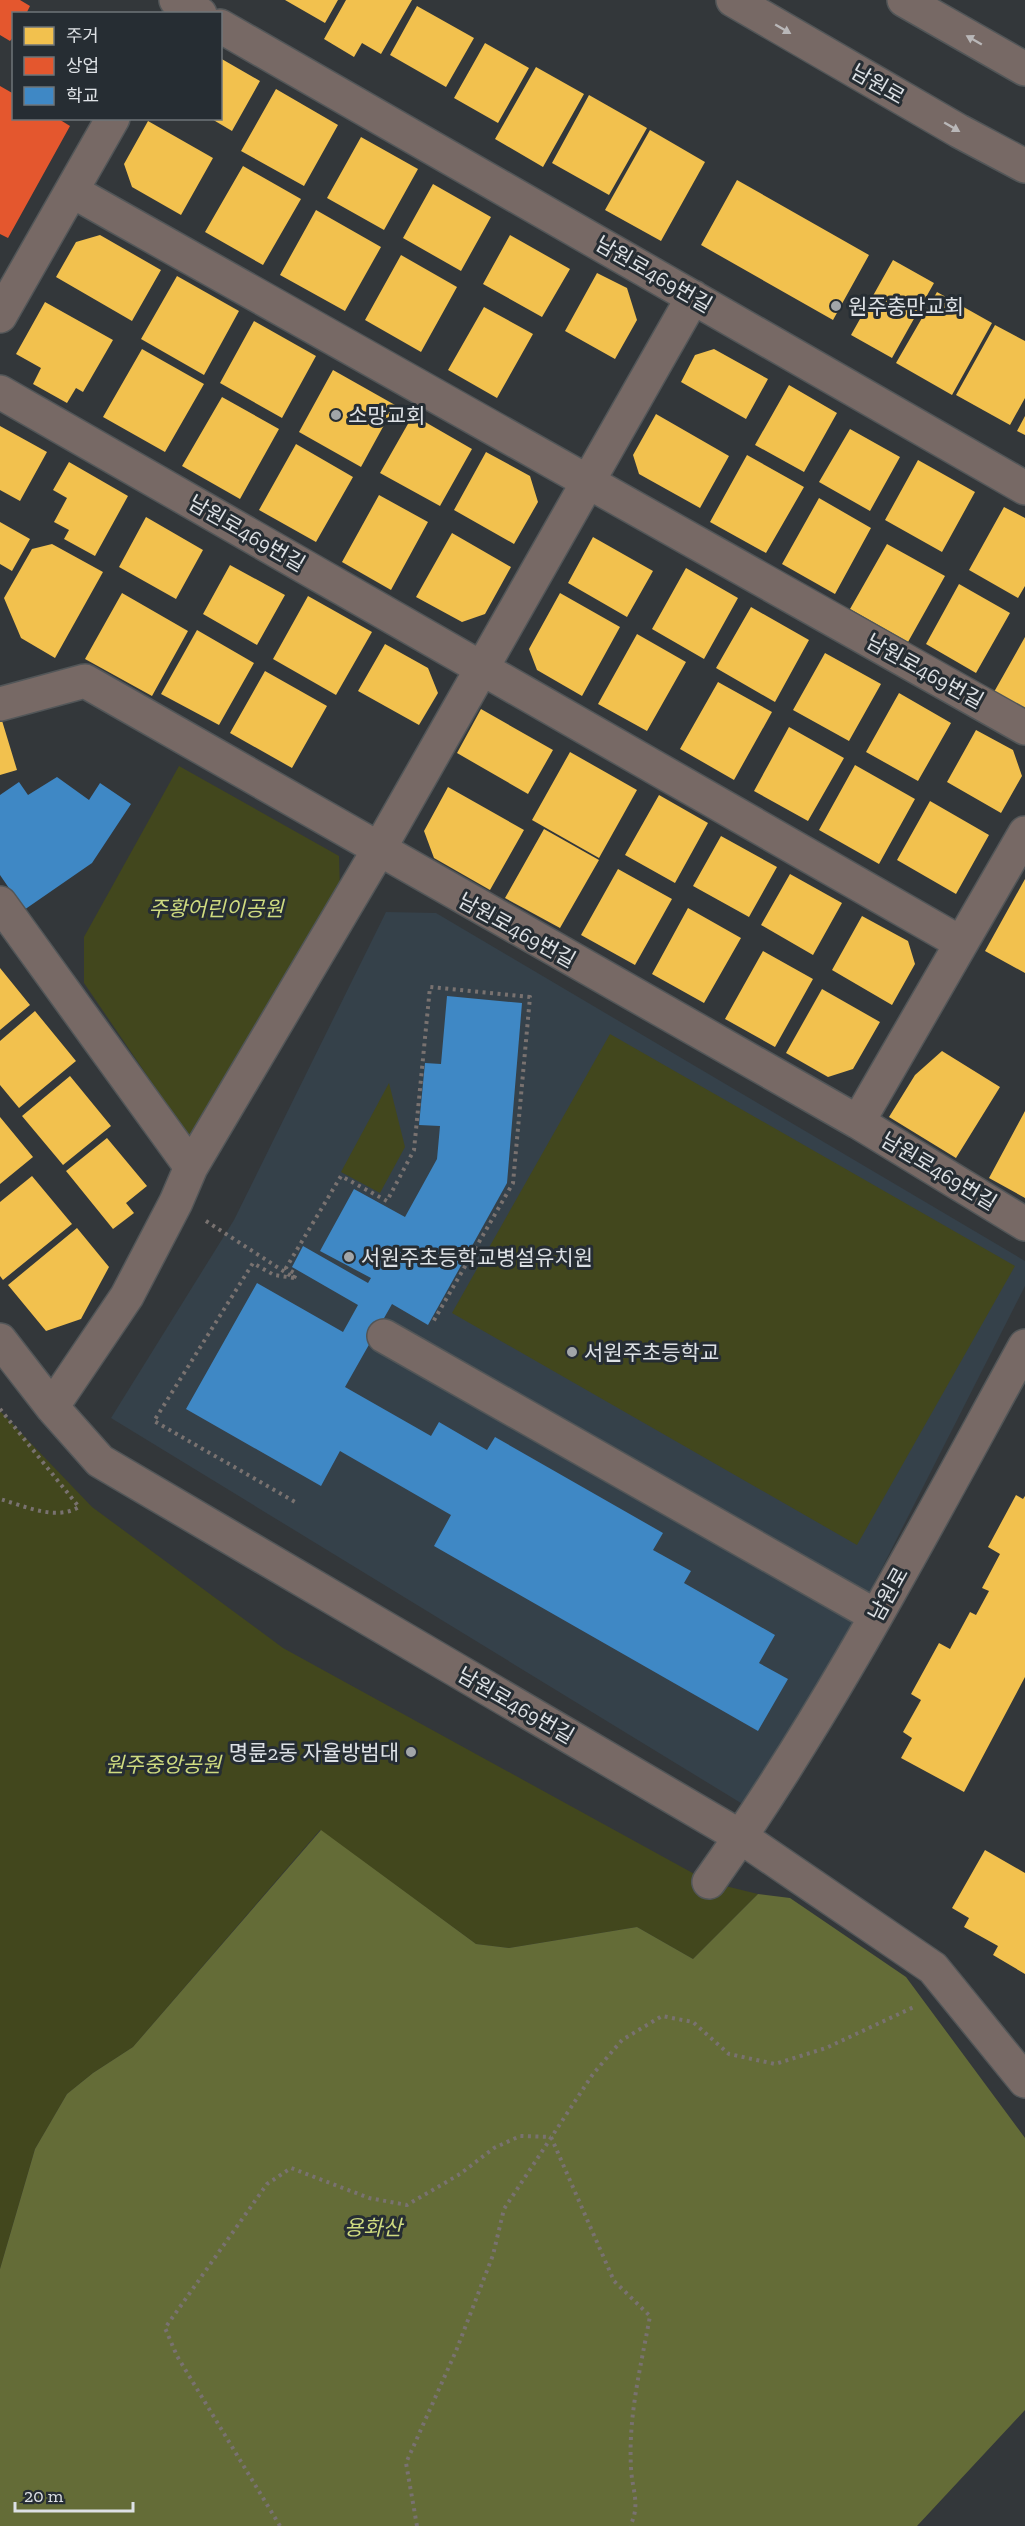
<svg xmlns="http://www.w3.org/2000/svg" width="1025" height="2526" font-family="'Zilla Slab','Noto Sans KR',serif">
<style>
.built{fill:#35414a}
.green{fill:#42471d}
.forest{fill:#646c37}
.homes{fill:#f2c14e}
.shops{fill:#e4572e}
.schools{fill:#3f88c5}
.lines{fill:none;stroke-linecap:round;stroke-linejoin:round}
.minor-casing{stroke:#525658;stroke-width:36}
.path{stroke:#797270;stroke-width:4;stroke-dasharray:3 4.5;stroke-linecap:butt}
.minor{stroke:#776965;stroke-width:33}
.oneway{fill:#b9b7b8}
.poi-dot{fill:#a2a6a9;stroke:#262d33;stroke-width:2}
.labels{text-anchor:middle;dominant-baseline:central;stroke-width:6;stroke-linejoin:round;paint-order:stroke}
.street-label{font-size:21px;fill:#dde1e5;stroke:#262d33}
.poi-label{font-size:21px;fill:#dde1e5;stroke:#262d33;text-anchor:start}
.park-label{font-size:21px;font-style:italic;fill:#cfdb80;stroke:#262d33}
</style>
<rect width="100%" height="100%" fill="#33373a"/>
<path class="built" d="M386 912 436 913 1025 1261V1286L882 1568 754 1811 111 1418 234 1220Z"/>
<path class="green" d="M179 766 339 856 340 891 204 1131 189 1137 84 983V937Z
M610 1034 1015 1266 857 1545 452 1313Z
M389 1083 405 1147 380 1193 341 1172Z
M0 1411 92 1507 283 1648 709 1882 758 1894 693 1959 637 1927 509 1948 476 1944 320 1830 133 2047 93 2073 67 2094 35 2149 0 2269Z"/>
<path class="forest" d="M321 1830 476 1944 509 1948 637 1927 693 1959 758 1894 790 1898 906 1977 1025 2138V2410L917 2526H0V2269L35 2149 67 2094 93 2073 133 2047Z"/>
<path class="homes" d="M285 0H338L325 23Z
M346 0H412L381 54 362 43 354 57 324 39Z
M417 6 474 38 446 87 390 55Z
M485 43 529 68 498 123 454 98Z
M220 58 260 81 232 131 210 118H220Z
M536 67 584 94 543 167 495 139Z
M276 89 338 125 304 186 241 151Z
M589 95 647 128 609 195 552 163Z
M148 121 213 158 181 215 132 187 124 164Z
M650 130 705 162 661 241 605 210Z
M361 137 418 169 384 230 327 198Z
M243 166 301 199 263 265 205 232Z
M737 180 869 255 833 320 701 245Z
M433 184 491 217 461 271 403 238Z
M316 210 381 247 345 311 280 275Z
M100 235 161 270 132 321 56 277 76 242Z
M510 235 570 269 542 317 483 284Z
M401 255 457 287 421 352 365 320Z
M893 260 934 283 892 358 851 335Z
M597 273 627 288 637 320 615 359 565 331Z
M177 276 239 311 204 375 141 339Z
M937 292 992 323 952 395 896 363Z
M45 302 113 340 83 392 76 388 67 403 33 384 41 368 16 354Z
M484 307 533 334 497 398 448 370Z
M254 321 316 356 282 418 220 383Z
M995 325 1025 341V398L1010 425 956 395Z
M142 349 204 384 165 452 103 417Z
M714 349 768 379 746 419 681 382 695 355Z
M333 370 395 405 361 467 299 432Z
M789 385 837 413 804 472 755 445Z
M222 397 279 429 240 499 182 466Z
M656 414 729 456 700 508 639 474 633 455Z
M413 415 472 449 440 506 380 473Z
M1025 416V435L1017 431Z
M0 426 47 452 20 501 0 490Z
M850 429 900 457 870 511 819 482Z
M296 444 353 477 316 542 259 510Z
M486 452 530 476 538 502 514 544 454 510Z
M747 455 804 487 766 553 710 522Z
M918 460 975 492 942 552 885 520Z
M69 462 128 496 95 556 64 539 69 530 54 522 67 498 53 490Z
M379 495 428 522 391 590 342 562Z
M819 498 871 528 835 594 782 564Z
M1004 507 1025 518V586L1018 598 969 570Z
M146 517 203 550 176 599 119 567Z
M0 522 30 539 12 571 0 564Z
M452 533 511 567 485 614 462 622 416 597Z
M593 537 653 571 627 617 568 583Z
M52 544 103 572 55 658 21 638 4 598 32 549Z
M887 544 945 576 908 642 850 609Z
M230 565 285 595 257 645 203 614Z
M686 568 738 598 704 659 652 629Z
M959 584 1010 613 976 673 926 644Z
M122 593 188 631 152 696 85 659Z
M560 593 620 627 582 696 537 670 529 649Z
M308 596 372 632 336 695 273 659Z
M751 607 809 640 775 702 716 668Z
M197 630 254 663 219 725 161 694Z
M637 634 686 662 647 731 598 704Z
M1025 637V710L994 692Z
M385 644 428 668 438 693 419 725 358 691Z
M825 653 881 684 849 741 793 710Z
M265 671 327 706 292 768 230 733Z
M718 682 772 712 734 780 680 749Z
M899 693 951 723 918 781 866 752Z
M481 709 553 750 528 794 457 753Z
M0 714 17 770 0 775Z
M789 727 844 758 808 821 754 791Z
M976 730 1013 750 1022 776 1001 813 947 782Z
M570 752 637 790 599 858 532 820Z
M855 765 915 799 879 864 819 830Z
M448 787 524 830 490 890 434 858 424 831Z
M659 795 708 823 675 883 625 855Z
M930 801 989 835 956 894 897 860Z
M544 829 599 860 560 928 505 898Z
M721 836 777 867 749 917 693 886Z
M618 869 672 899 635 965 581 935Z
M790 874 842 903 813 955 761 925Z
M1025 879V973L985 951Z
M688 908 741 938 704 1003 652 974Z
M862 916 908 941 915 964 892 1005 832 970Z
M763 951 813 979 775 1047 725 1019Z
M0 968 30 1005 0 1030Z
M822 989 880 1022 853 1069 828 1077 786 1053Z
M35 1011 76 1061 19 1108 0 1085V1041Z
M942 1051 1000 1087 956 1158 889 1117 915 1075Z
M70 1076 111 1126 63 1165 22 1116Z
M1025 1111V1198L989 1178Z
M0 1117 33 1157 0 1184Z
M107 1138 147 1186 126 1203 134 1213 113 1229 66 1171Z
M32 1176 72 1224 3 1280 0 1276V1202Z
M77 1228 109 1267 81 1319 46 1331 8 1285Z
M1016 1495 1023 1499 1025 1496V1677L964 1792 901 1758 912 1738 903 1732 921 1700 911 1694 939 1643 950 1649 970 1612 976 1615 989 1591 982 1588 1000 1554 988 1547Z
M985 1850 1025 1873V1974L993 1955 998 1946 964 1927 969 1918 952 1908Z"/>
<path class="shops" d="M0 0H20L30 6 26 14H14V36L10 41 0 35Z
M0 86 14 94V118H57L70 126 8 238 0 234Z"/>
<path class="schools" d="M57 777 89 800 100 783 131 804 92 863 24 910 0 875V795L19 782 28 795Z
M447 996 522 1003 507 1183 428 1325 392 1304 345 1387 431 1436 439 1422 487 1450 495 1437 663 1533 653 1550 691 1571 684 1583 775 1635 759 1663 788 1679 758 1731 434 1546 451 1515 340 1451 321 1486 186 1409 257 1283 343 1332 358 1305 292 1267 303 1246 368 1283 371 1278 320 1251 354 1189 405 1217 437 1159 440 1126 419 1125 425 1063 441 1064Z"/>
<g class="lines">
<defs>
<path id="minor" d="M176 0 200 14
M733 0 959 131 1025 166
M904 0 1025 69
M220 26 1025 488
M72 191 1025 728
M0 316 113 118
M0 392 961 943
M0 704 85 681 858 1122 1025 1224
M0 903 191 1167
M858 1122 1025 833
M384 1336 876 1616
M0 1340 52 1407 100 1461 741 1837 933 1968 1025 2081
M52 1407 127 1296 176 1202 191 1167 378 851 693 297
M709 1882C828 1715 926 1526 1025 1346"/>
</defs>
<use href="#minor" class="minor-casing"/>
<path class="path" d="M206 1221 291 1276
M294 1278 296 1274 286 1268 341 1176 387 1201 414 1150 430 987 530 997 513 1183 433 1322
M294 1278 274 1275 253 1263 154 1421 297 1503
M0 1409 79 1507C56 1521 24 1506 0 1499
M551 2137 614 2281 650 2316C641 2366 628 2416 631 2468 632 2490 641 2505 630 2526
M280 2526 177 2356 165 2328 267 2184 291 2168 369 2198 407 2205 460 2174 494 2148 520 2136 551 2137
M417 2526 406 2463 456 2351 493 2255 504 2209 593 2074 622 2040 662 2016 693 2022 729 2054 775 2064 826 2048 916 2006"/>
<use href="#minor" class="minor"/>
</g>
<defs><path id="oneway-solid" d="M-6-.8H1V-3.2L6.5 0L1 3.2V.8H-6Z" transform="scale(1.5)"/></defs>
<g class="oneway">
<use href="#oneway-solid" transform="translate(783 29) rotate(30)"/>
<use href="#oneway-solid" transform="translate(974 40) rotate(-150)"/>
<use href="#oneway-solid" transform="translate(952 127) rotate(30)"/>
</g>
<g class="poi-dot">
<circle cx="836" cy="306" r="6"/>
<circle cx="336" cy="415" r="6"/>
<circle cx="349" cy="1257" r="6"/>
<circle cx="572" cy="1352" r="6"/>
<circle cx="411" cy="1752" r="6"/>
</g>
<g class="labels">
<g class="street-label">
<text transform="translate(878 84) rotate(30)">남원로</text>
<text transform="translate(654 274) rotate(30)">남원로469번길</text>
<text transform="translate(247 533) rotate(30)">남원로469번길</text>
<text transform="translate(925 671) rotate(29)">남원로469번길</text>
<text transform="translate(517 930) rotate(29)">남원로469번길</text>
<text transform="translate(939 1171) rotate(31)">남원로469번길</text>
<text transform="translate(888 1594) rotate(-61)">남원로</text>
<text transform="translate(516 1705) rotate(30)">남원로469번길</text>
</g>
<g class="poi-label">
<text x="848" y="306">원주충만교회</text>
<text x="348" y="415">소망교회</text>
<text x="361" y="1257">서원주초등학교병설유치원</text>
<text x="584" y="1352">서원주초등학교</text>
<text x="399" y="1752" text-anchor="end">명륜2동 자율방범대</text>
</g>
<g class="park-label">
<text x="216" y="908">주황어린이공원</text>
<text x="163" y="1764">원주중앙공원</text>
<text x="373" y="2227">용화산</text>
</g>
</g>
<rect x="12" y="12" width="210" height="108" fill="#262d33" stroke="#6f757a" stroke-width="1.5"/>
<rect x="24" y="27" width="30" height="18" fill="#f2c14e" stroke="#6f757a" stroke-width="1.5"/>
<text x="66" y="42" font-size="18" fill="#dde1e5">주거</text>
<rect x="24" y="57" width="30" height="18" fill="#e4572e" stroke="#6f757a" stroke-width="1.5"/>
<text x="66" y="72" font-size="18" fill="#dde1e5">상업</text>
<rect x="24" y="87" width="30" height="18" fill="#3f88c5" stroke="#6f757a" stroke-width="1.5"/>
<text x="66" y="102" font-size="18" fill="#dde1e5">학교</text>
<path d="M15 2502v9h118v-9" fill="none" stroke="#dde1e5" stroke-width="3"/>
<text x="24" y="2502" font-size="18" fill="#dde1e5" stroke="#262d33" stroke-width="4.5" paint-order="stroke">20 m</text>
</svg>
